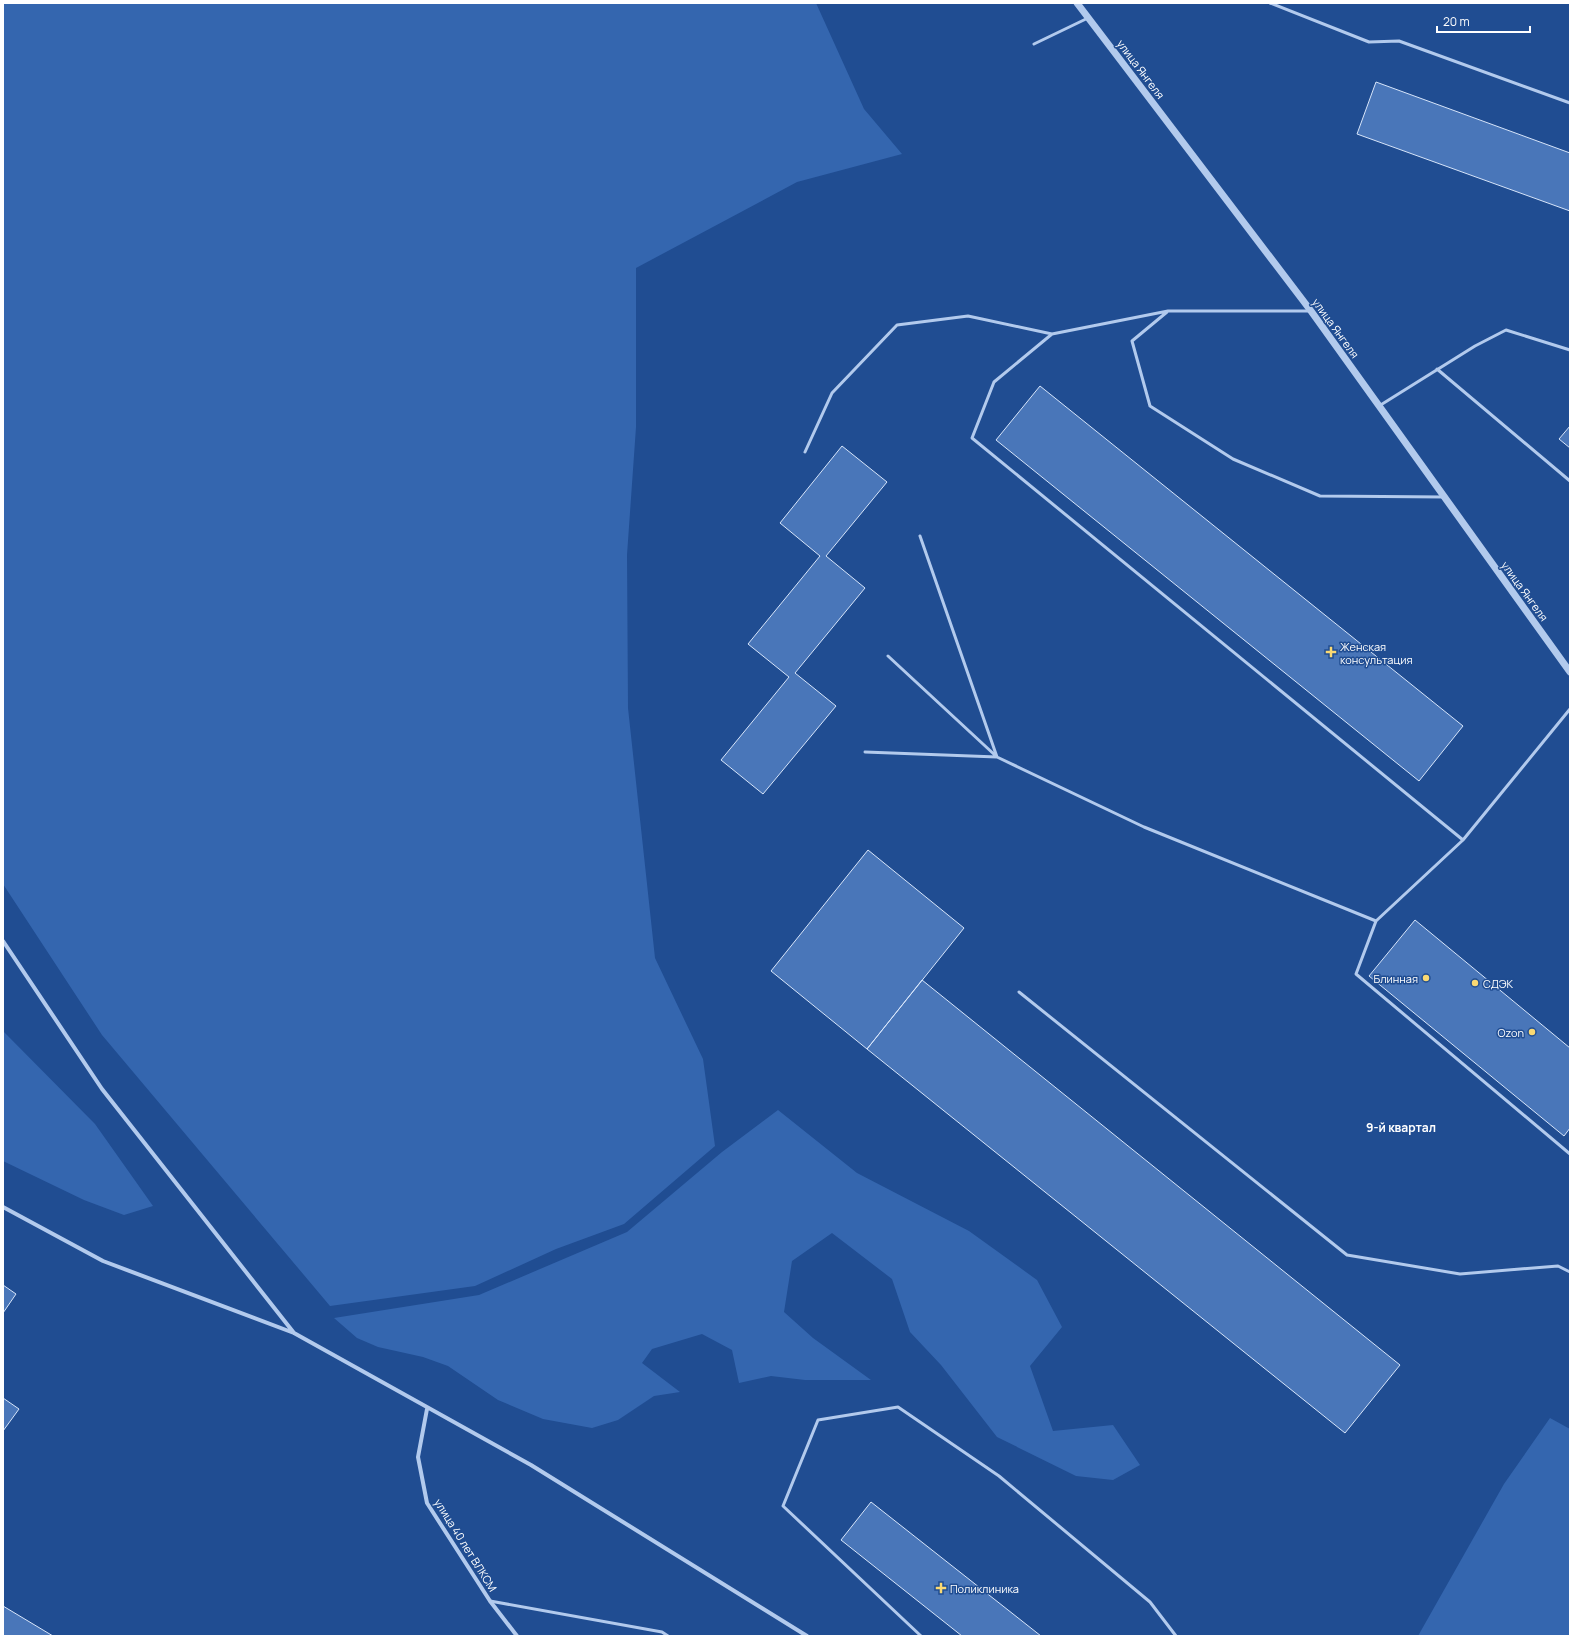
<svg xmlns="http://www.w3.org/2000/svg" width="1573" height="1639" font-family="Manrope,sans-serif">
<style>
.green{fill:#3466af}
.building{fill:#4976b9;stroke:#d7e5fa}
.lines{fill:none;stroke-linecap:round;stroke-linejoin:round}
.service{stroke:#b2caed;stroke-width:3}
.minor{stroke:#b2caed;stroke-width:4}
.tertiary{stroke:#b2caed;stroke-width:7}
.poi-dot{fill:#fad973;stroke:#204d92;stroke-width:1.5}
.labels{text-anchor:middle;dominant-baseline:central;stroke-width:3;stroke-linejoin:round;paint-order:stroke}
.street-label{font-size:11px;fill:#fff;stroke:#204d92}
.poi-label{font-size:11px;fill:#fff;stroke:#204d92;text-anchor:start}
.neighbourhood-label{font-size:12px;font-weight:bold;fill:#fff;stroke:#204d92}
</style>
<rect width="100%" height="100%" fill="#204d92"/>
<path class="green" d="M3 3H816L864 109 902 154 797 182 636 268V427L627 555 628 708 655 958 703 1059 715 1146 624 1224 556 1249 475 1286 330 1306 102 1035 3 884Z
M3 1031 95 1124 153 1206 124 1215 84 1200 3 1161Z
M778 1110 857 1173 969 1231 1037 1280 1062 1327 1030 1366 1053 1431 1113 1425 1140 1465 1113 1480 1076 1476 997 1437 941 1365 910 1332 892 1279 832 1233 792 1261 784 1312 813 1338 871 1380H805L771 1376 739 1383 732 1350 702 1334 652 1349 642 1363 680 1392 654 1396 618 1420 592 1428 543 1419 498 1400 448 1366 423 1357 378 1347 357 1338 334 1318 479 1295 627 1232 722 1152Z
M1550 1418 1570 1429V1636H1418L1504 1484Z"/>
<path class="building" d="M1376 82 1570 153V211L1357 134Z
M1040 386 1463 726 1419 781 996 440Z
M1570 426V448L1559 439Z
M842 446 887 482 826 556 865 588 795 673 836 706 763 794 721 760 789 677 748 644 820 556 780 523Z
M868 850 964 928 867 1049 771 971Z
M1415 920 1570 1048V1128L1564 1136 1369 976Z
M922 980 1400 1365 1345 1433 867 1049Z
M3 1285 16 1294 3 1313Z
M3 1398 19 1409 3 1431Z
M871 1502 1041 1636H962L841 1540Z
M3 1606 53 1636H3Z"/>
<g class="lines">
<path class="service" d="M1270 3 1369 42 1399 41 1570 103
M1034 44 1088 18
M1167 312 1132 341 1150 406 1233 459 1320 496 1444 497
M1052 334 994 382 972 438 1463 840 1570 709
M1437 369 1570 481
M1379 406 1475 346 1506 330 1570 350
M805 452 832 393 897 325 968 316 1052 334 1168 311H1310
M888 656 997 757 920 536
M865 752 997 757 1144 827 1376 921 1463 840
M1376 921 1356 974 1570 1154
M1019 992 1347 1255 1460 1274 1558 1266 1570 1272
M490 1601 662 1632 668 1636
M921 1636 783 1506 818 1420 898 1407 999 1476 1150 1602 1176 1636"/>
<path class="minor" d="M3 941 102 1089 294 1333
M3 1207 103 1261 294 1333 531 1465 807 1636
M427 1409 418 1457 427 1503 490 1601 517 1636"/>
<path class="tertiary" d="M1077 3 1311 311 1570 672"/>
</g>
<g class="poi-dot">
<path d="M1329 646h4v4h4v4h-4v4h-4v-4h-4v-4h4z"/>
<circle cx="1426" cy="978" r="4"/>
<circle cx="1475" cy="983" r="4"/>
<circle cx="1532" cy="1032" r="4"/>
<path d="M939 1582h4v4h4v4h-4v4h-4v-4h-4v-4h4z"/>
</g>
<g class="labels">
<g class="street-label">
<text transform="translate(1141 69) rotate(53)">улица Янгеля</text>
<text transform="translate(1336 328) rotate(54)">улица Янгеля</text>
<text transform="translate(1525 591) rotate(54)">улица Янгеля</text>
<text transform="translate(466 1545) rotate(58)">улица 40 лет ВЛКСМ</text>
</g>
<g class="poi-label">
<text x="1340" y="646">Женская<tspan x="1340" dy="13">консультация</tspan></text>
<text x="1418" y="978" text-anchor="end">Блинная</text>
<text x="1483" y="983">СДЭК</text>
<text x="1524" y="1032" text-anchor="end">Ozon</text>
<text x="950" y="1588">Поликлиника</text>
</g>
<g class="neighbourhood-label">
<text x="1401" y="1127">9-й квартал</text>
</g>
</g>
<rect width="1573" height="1639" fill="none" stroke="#ffffff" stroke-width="8"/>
<path d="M1437 26v6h93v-6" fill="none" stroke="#ffffff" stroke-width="2"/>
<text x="1443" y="26" font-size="12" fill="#ffffff" stroke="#204d92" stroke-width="3" paint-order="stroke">20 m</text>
</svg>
